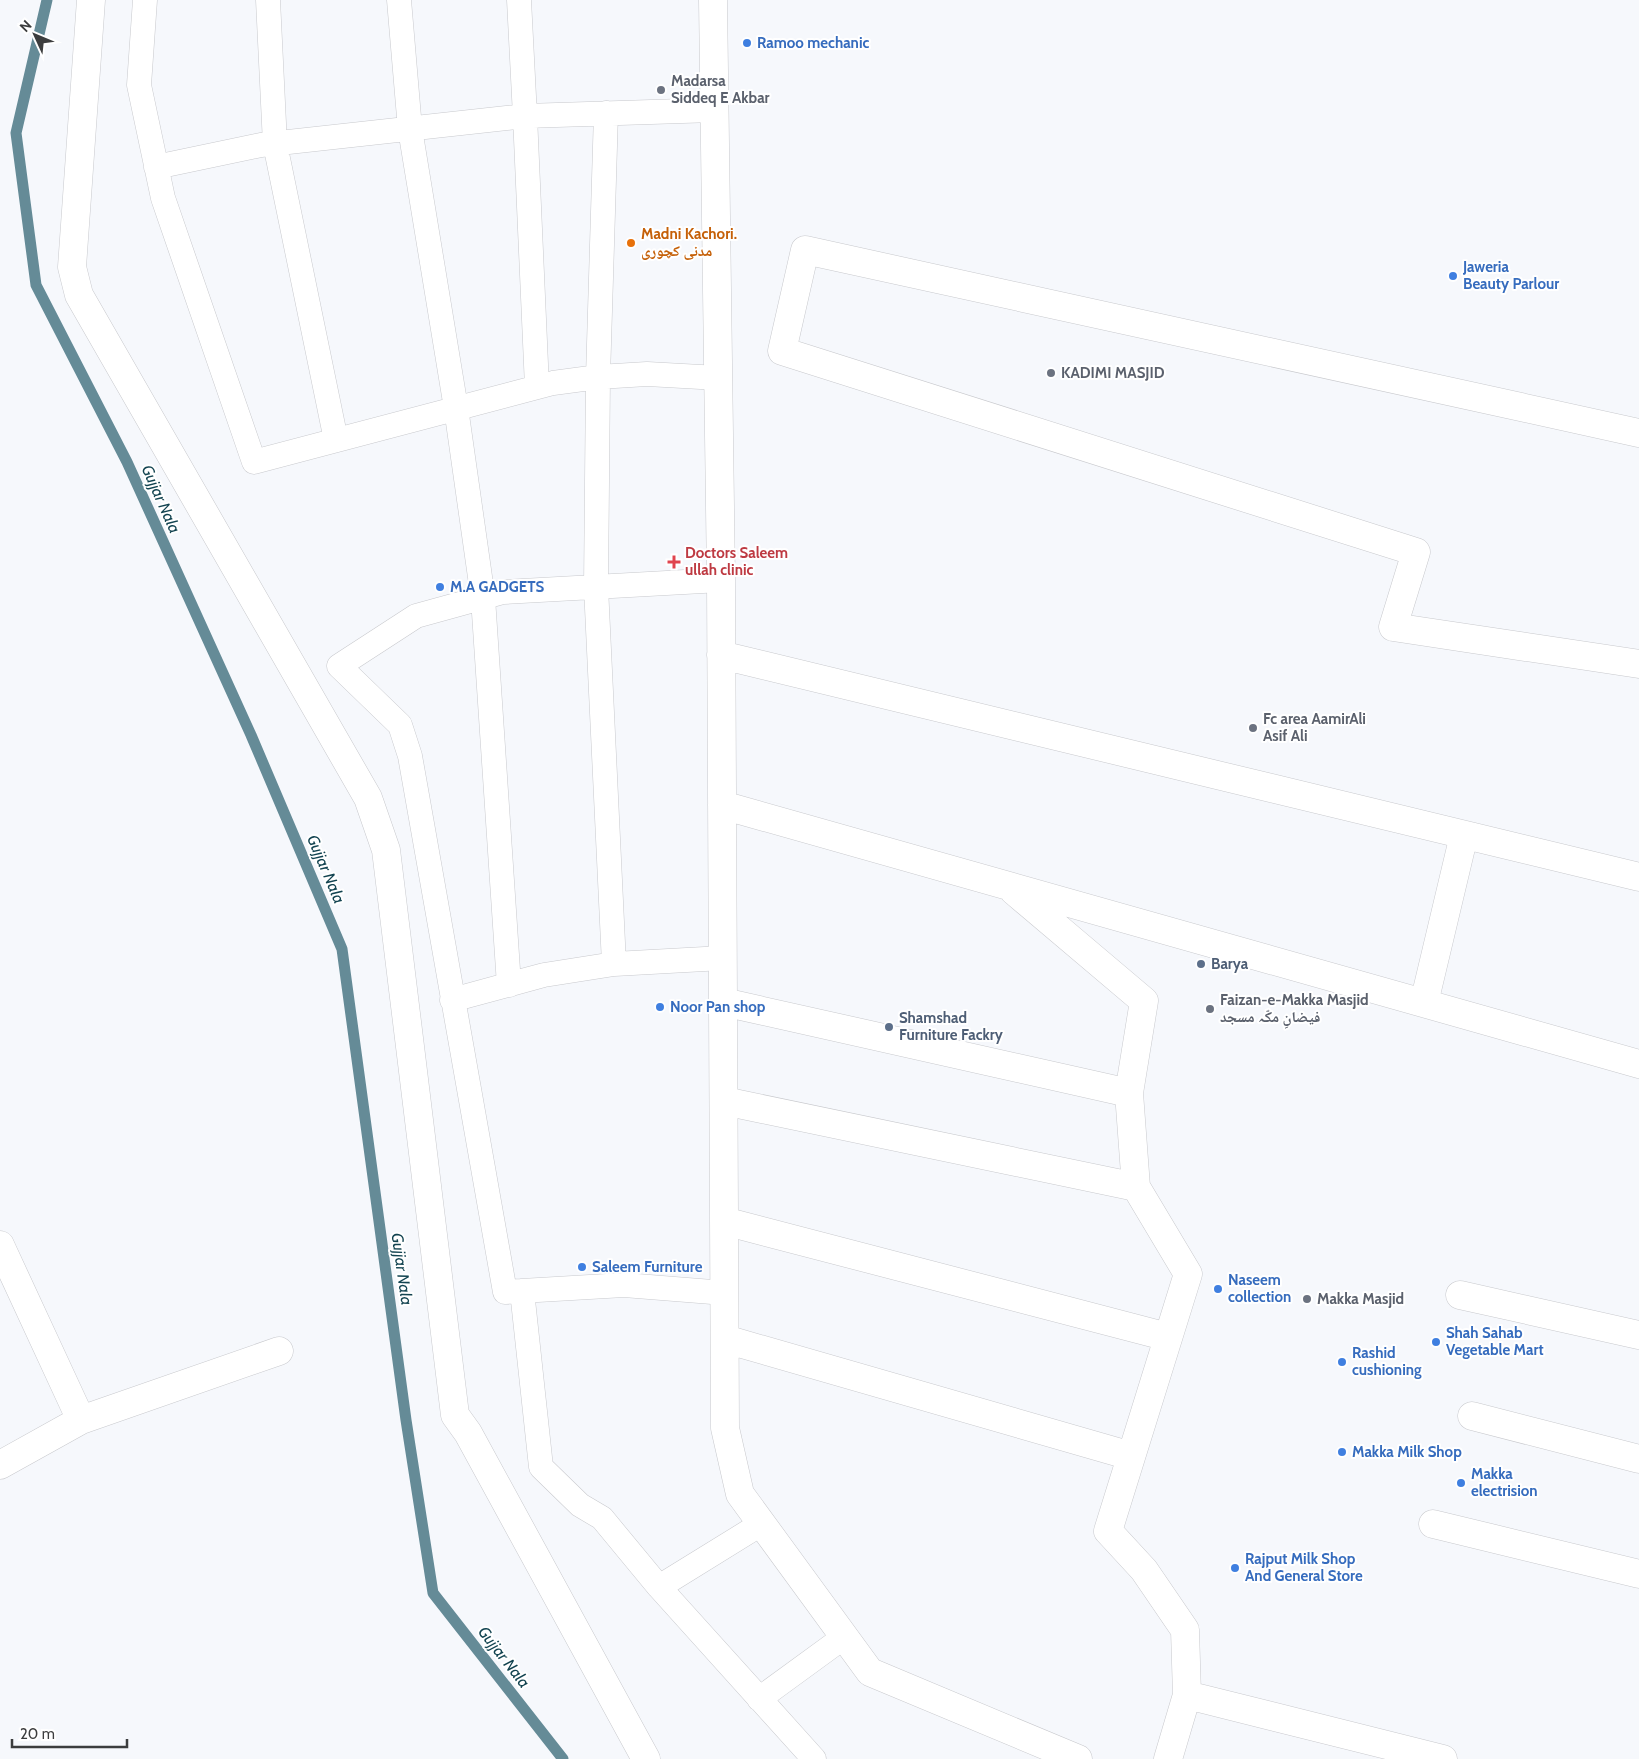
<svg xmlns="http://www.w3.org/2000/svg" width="1639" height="1759" font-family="Cabin,'Noto Naskh Arabic',sans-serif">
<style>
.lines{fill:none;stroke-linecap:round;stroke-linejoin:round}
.stream{stroke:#658b97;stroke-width:11}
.lane-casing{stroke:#c8c9cd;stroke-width:25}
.street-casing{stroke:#c8c9cd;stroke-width:29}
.lane{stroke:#fff;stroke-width:24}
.street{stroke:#fff;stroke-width:28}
.shop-dot{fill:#3f7fe0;stroke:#fff;stroke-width:2}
.worship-dot{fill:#6b7280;stroke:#fff;stroke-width:2}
.food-dot{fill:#e8710a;stroke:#fff;stroke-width:2}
.health-dot{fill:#e0444e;stroke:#fff;stroke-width:2}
.service-dot{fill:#5c6f8a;stroke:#fff;stroke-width:2}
.labels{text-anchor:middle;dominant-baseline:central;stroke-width:4;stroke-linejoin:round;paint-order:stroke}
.shop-label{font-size:15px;font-weight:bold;fill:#366cbe;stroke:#fff;text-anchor:start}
.worship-label{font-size:15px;font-weight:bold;fill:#5b616d;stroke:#fff;text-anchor:start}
.food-label{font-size:15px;font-weight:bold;fill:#c56008;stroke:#fff;text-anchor:start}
.health-label{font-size:15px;font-weight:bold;fill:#be3a42;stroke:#fff;text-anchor:start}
.service-label{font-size:15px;font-weight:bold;fill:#4e5e75;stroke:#fff;text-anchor:start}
.water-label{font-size:16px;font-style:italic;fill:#124350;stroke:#fff}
</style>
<rect width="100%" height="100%" fill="#f6f8fc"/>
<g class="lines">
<path class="stream" d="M47 0 16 133 36 285 127 462 251 735 342 949 406 1420 433 1593 563 1759"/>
<defs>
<path id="lane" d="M145 0 139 85 163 198 254 462 553 383 598 377 647 374 719 378
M268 0 275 144 336 440
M399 0 410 129 456 408 483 598 509 985
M519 0 525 116 537 387
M606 113 598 377 596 587 614 964
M156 167 261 145 525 116 714 110
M721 580 503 592 416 616 339 666 400 725 410 756 505 1292 624 1285 725 1293
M452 1000 544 975 614 964 723 958
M522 1291 541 1467 580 1505 602 1518 659 1587 814 1759
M659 1587 761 1524
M759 1699 844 1637"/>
<path id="street" d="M91 0 72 267 79 295 368 798 386 850 455 1415 468 1433 646 1759
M713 0 721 580 725 1428 740 1494 870 1672 1078 1759
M1639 433 805 250 782 351 1416 552 1393 627 1639 664
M721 655 1639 877
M722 805 1639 1064
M1014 891 1144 1001 1129 1093
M723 1002 1129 1093 1136 1187
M1424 1003 1464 835
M724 1101 1136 1187 1188 1274 1108 1531 1144 1570 1185 1630 1187 1695 1168 1759
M724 1221 1168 1337
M0 1245 81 1420
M1460 1295 1639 1335
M725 1339 1131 1456
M1472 1416 1639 1459
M0 1465 81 1420 279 1351
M1433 1524 1639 1574
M1187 1695 1443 1759"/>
</defs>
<use href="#lane" class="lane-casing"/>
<use href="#street" class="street-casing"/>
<use href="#lane" class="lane"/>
<use href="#street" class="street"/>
</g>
<g class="shop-dot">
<circle cx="747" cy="43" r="5"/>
<circle cx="1453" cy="276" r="5"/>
<circle cx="440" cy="587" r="5"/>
<circle cx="660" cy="1007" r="5"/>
<circle cx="582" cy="1267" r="5"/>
<circle cx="1218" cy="1289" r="5"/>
<circle cx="1436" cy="1342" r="5"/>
<circle cx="1342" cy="1362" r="5"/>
<circle cx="1342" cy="1452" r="5"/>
<circle cx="1461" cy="1483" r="5"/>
<circle cx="1235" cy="1568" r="5"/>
</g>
<g class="worship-dot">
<circle cx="661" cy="90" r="5"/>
<circle cx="1051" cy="373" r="5"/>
<circle cx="1253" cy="728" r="5"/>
<circle cx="1210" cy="1009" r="5"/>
<circle cx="1307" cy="1299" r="5"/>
</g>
<circle class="food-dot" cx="631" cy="243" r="5"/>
<path class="health-dot" d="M671.5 554.5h5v5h5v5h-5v5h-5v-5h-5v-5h5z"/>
<g class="service-dot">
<circle cx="1201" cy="964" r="5"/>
<circle cx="889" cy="1027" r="5"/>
</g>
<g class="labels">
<g class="shop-label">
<text x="757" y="43">Ramoo mechanic</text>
<text x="1463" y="267">Jaweria<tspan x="1463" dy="17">Beauty Parlour</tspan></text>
<text x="450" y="587">M.A GADGETS</text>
<text x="670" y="1007">Noor Pan shop</text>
<text x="592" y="1267">Saleem Furniture</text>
<text x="1228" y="1280">Naseem<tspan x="1228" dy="17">collection</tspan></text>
<text x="1446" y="1333">Shah Sahab<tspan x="1446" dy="17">Vegetable Mart</tspan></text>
<text x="1352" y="1353">Rashid<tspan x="1352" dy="17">cushioning</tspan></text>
<text x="1352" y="1452">Makka Milk Shop</text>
<text x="1471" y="1474">Makka<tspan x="1471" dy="17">electrision</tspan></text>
<text x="1245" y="1559">Rajput Milk Shop<tspan x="1245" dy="17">And General Store</tspan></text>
</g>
<g class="worship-label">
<text x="671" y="81">Madarsa<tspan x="671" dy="17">Siddeq E Akbar</tspan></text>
<text x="1061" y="373">KADIMI MASJID</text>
<text x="1263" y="719">Fc area AamirAli<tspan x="1263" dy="17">Asif Ali</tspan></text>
<text x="1220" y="1000">Faizan-e-Makka Masjid<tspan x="1220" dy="17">فیضانِ مکّہ مسجد</tspan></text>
<text x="1317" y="1299">Makka Masjid</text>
</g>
<g class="food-label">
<text x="641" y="234">Madni Kachori.<tspan x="641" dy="17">مدنی کچوری</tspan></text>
</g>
<g class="health-label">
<text x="685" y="553">Doctors Saleem<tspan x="685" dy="17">ullah clinic</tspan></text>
</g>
<g class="service-label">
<text x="1211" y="964">Barya</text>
<text x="899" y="1018">Shamshad<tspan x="899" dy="17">Furniture Fackry</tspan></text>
</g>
<g class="water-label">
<text transform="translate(161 499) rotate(66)">Gujjar Nala</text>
<text transform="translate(326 869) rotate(67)">Gujjar Nala</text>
<text transform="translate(402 1269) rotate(82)">Gujjar Nala</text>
<text transform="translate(504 1657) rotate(52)">Gujjar Nala</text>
</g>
</g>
<g transform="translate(35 35) rotate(314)" stroke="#ffffff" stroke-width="4" paint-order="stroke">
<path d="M0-4L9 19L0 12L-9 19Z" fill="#3c3d3e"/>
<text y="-8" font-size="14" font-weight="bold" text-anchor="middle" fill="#3c3d3e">N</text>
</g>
<path d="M12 1739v8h115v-8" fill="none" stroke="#3c3d3e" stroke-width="2.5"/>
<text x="20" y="1739" font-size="15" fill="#3c3d3e" stroke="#ffffff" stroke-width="4" paint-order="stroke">20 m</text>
</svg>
